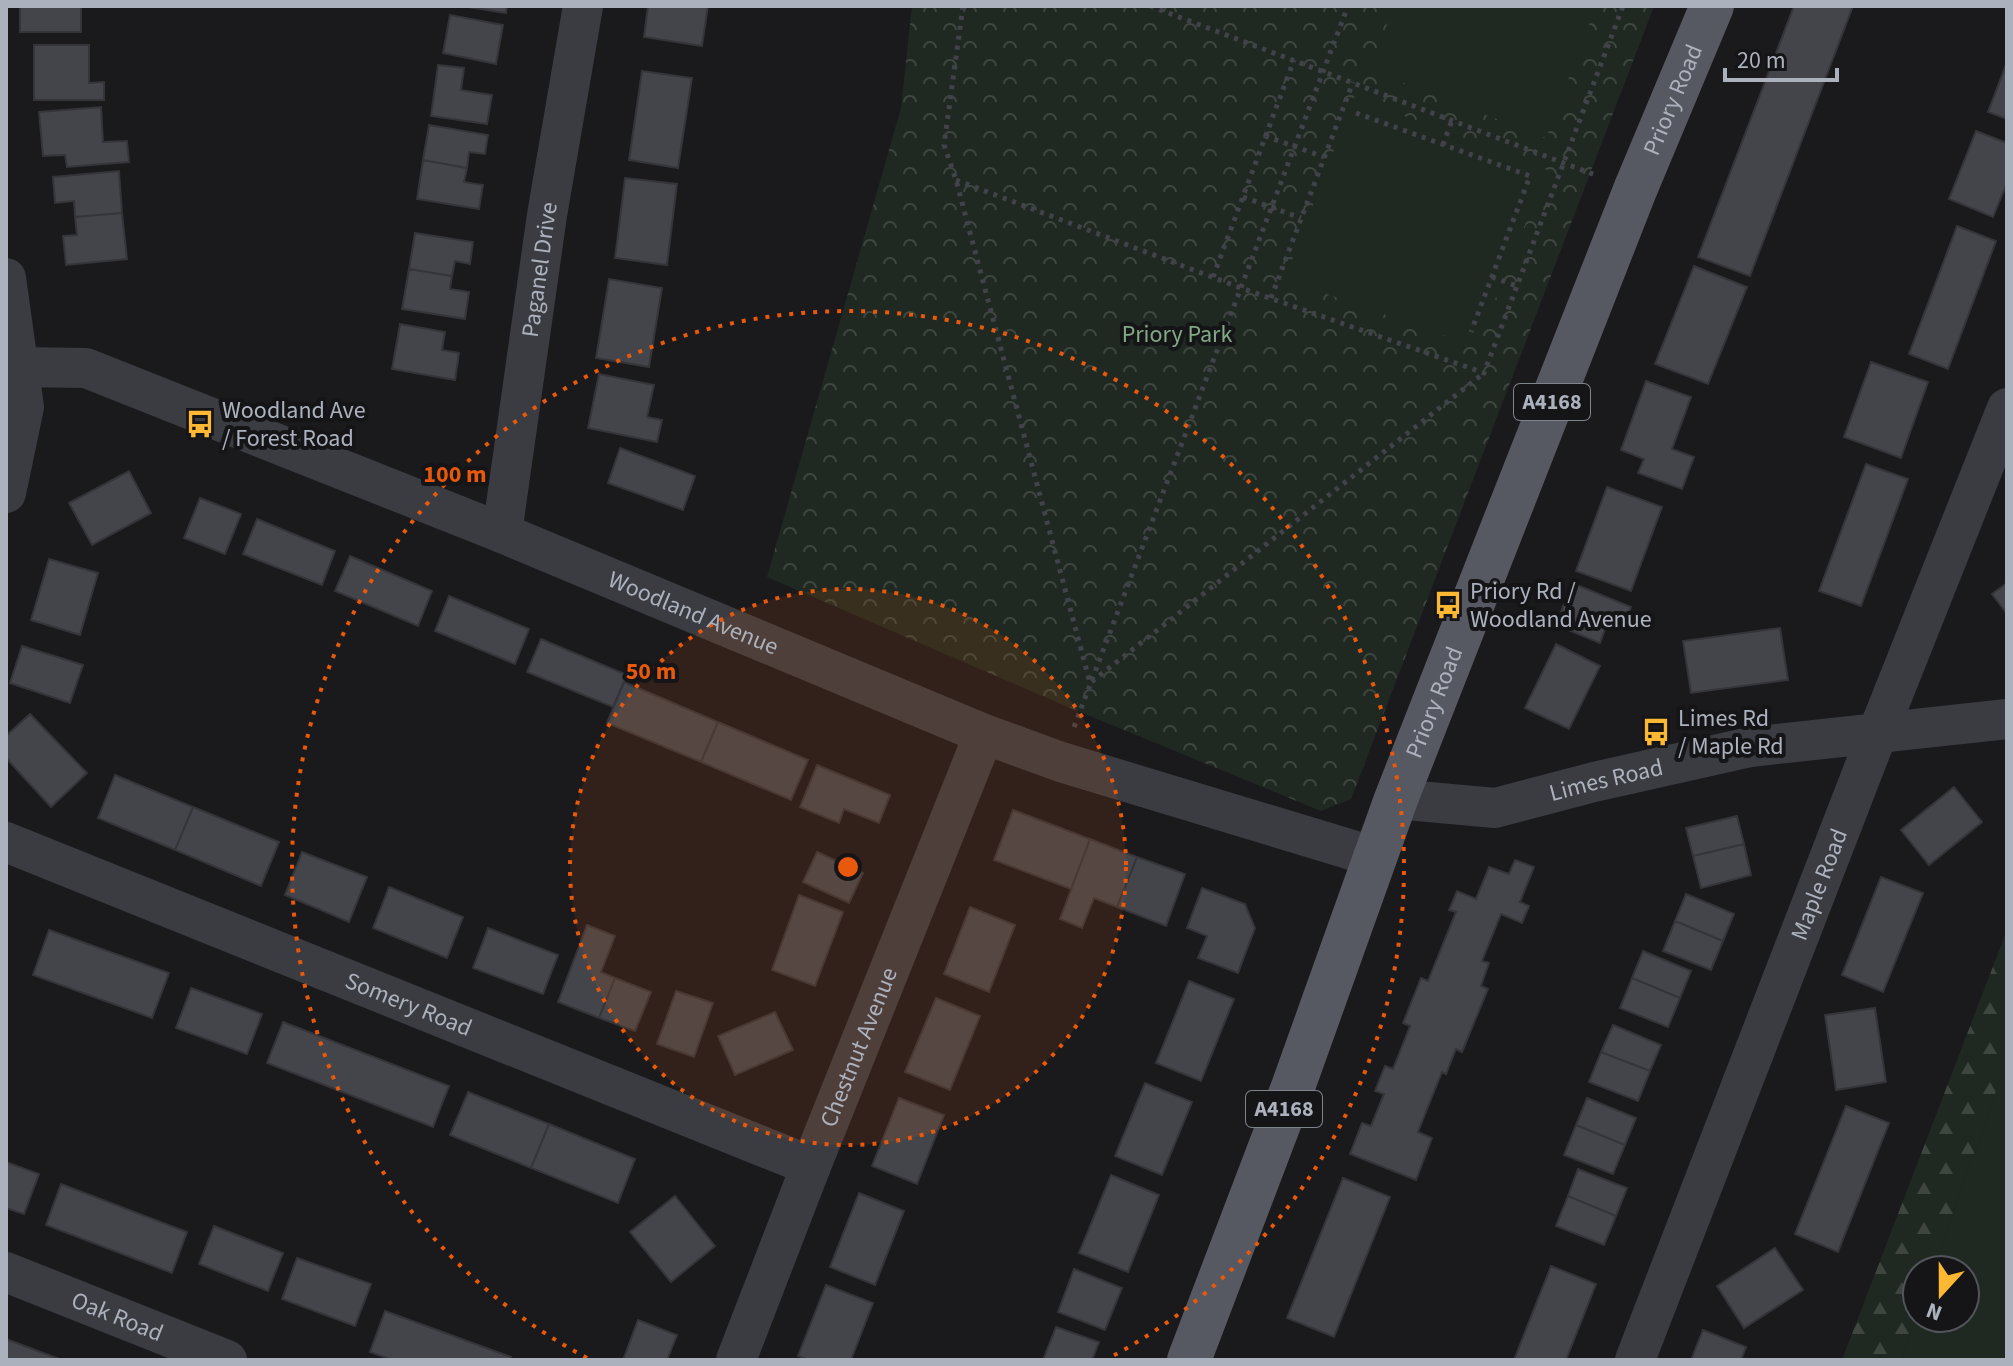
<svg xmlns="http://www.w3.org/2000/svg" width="2013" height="1366" font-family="'Source Sans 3',sans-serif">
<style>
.forest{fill:url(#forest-firs)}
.park{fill:url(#park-crowns)}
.pitch{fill:#202921}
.building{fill:#44454a;stroke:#343439;stroke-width:2}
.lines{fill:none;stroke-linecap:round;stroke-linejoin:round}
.path{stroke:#414349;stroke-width:5;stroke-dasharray:4 6;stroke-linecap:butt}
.street{stroke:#3b3c42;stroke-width:40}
.primary{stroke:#575962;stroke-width:44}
.ring{fill:none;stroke:#e8590c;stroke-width:4;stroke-dasharray:4 8}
.labels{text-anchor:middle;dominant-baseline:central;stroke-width:8;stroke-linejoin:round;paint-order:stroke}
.shield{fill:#151518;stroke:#7f838c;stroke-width:2}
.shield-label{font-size:22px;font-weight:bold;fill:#acb2bd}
.street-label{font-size:24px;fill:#acb2bd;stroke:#151518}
.park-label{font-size:24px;fill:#83a985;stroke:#151518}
.poi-label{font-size:24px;fill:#acb2bd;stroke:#151518;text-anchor:start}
.centre{fill:#e8590c;stroke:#151518;stroke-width:4}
.ring-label{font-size:24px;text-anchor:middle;font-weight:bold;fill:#e8590c;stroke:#151518;stroke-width:8;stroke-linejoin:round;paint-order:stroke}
</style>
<defs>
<pattern id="forest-firs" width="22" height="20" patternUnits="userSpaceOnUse" patternTransform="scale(2)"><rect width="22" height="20" fill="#202921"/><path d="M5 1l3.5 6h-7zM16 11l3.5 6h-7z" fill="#3e463f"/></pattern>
<pattern id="park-crowns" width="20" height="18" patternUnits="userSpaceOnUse" patternTransform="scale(2)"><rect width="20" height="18" fill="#202921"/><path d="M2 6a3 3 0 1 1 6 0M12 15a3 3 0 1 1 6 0" fill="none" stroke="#3e463f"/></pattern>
</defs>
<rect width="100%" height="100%" fill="#1a1a1d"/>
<path class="forest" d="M2007 930V1061L1933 1270H1917V1315L1901 1360H1842Z"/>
<path class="park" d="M912 6H1654L1351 799 1321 811 1061 704 767 577 901 108Z"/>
<path class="pitch" d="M1394 6H1596L1546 138 1370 70Z
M1354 97 1547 170 1476 347 1285 279Z
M2007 1061V1360H1901L1917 1315V1318H1965V1270H1933Z"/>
<path class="building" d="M20 6H81V32H20Z
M462 6H507L506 13Z
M648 6H708L702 46 644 37Z
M1794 6H1853L1750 276 1698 257Z
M450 15 503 25 496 64 443 53Z
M34 45H89V83L104 82V100H34Z
M2007 62V119L1988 112Z
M438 65 464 68 461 90 492 95 487 124 431 116Z
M642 71 692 78 678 168 629 160Z
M101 107 103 142 127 141 129 162 67 167 65 155 43 156 39 112Z
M429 125 488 135 485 154 469 152 467 168 423 160Z
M1976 131 2007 143V183L1993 217 1949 199Z
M423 160 467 168 464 182 483 185 479 209 417 199Z
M119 171 122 213 75 217 74 201 55 203 53 177Z
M625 178 677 184 667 265 615 258Z
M122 213 127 259 66 265 63 236 77 235 75 217Z
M1957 226 1996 241 1948 369 1909 354Z
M415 233 473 242 470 264 455 261 452 276 409 269Z
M1694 266 1747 287 1708 384 1655 364Z
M409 269 452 276 450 289 469 292 465 319 402 309Z
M609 279 662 288 649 367 596 358Z
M400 324 445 332 442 350 459 353 455 380 392 369Z
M1871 362 1928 382 1901 458 1844 437Z
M599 374 654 385 647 417 662 420 657 442 588 428Z
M1646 381 1691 397 1672 449 1694 457 1682 489 1638 473 1644 459 1621 450Z
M620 448 695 476 683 510 608 483Z
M1866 464 1908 479 1861 606 1819 591Z
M129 471 151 513 92 545 69 503Z
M1607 487 1662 507 1631 591 1576 571Z
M200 498 241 514 225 554 184 538Z
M257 519 335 551 322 585 243 554Z
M350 556 432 591 418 626 335 591Z
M49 559 98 573 80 635 31 620Z
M1572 583 1631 607 1623 627 1608 621 1600 643 1556 625Z
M2007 583V614L1992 594Z
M449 596 529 629 515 664 435 631Z
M1780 628 1788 680 1691 693 1683 641Z
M541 639 627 675 613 707 527 672Z
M1556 644 1600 666 1569 729 1525 708Z
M22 646 83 665 70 703 10 683Z
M624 682 718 722 701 762 607 723Z
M30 714 87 773 51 807 6 758V736Z
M718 722 808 760 791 800 701 762Z
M817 765 890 795 879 823 844 809 839 823 800 807Z
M115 775 193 807 175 850 98 818Z
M1954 787 1982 822 1929 865 1901 830Z
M193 807 279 842 261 886 175 850Z
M1013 810 1090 839 1071 889 994 860Z
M1737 816 1744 844 1693 856 1686 828Z
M1090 839 1137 857 1117 907 1094 898 1082 928 1060 919Z
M1744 844 1751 875 1701 888 1693 856Z
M302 852 367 877 349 922 285 895Z
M817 852 863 873 849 903 803 882Z
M1137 857 1185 874 1166 926 1117 907Z
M1515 860 1534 867 1520 902 1529 906 1522 923 1501 914 1482 961 1489 963 1481 986 1488 989 1462 1052 1456 1049 1446 1074 1442 1072 1418 1132 1432 1138 1416 1180 1350 1154 1362 1123 1371 1126 1384 1094 1375 1091 1385 1066 1393 1069 1410 1026 1403 1023 1421 978 1428 981 1456 912 1449 910 1457 891 1476 899 1489 867 1509 874Z
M1881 877 1923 893 1883 992 1842 975Z
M389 887 463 917 447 958 373 928Z
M1202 888 1245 904 1255 928 1238 973 1198 958 1207 936 1187 928Z
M1686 894 1734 914 1723 941 1675 921Z
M799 895 843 912 815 986 772 970Z
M970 907 1015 925 989 992 944 974Z
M1675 921 1723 941 1711 970 1663 951Z
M587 925 615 936 601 972 615 978 599 1018 558 1002Z
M488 928 558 955 543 994 473 968Z
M49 930 169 973 152 1018 33 975Z
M1643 951 1691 971 1680 998 1632 978Z
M615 978 651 992 635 1031 599 1018Z
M1632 978 1680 998 1668 1027 1620 1008Z
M1189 981 1234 999 1201 1081 1156 1063Z
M191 988 262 1014 247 1054 176 1028Z
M676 991 713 1003 694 1057 657 1044Z
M936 998 980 1016 950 1090 905 1072Z
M1875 1008 1886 1082 1836 1090 1825 1015Z
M775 1012 793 1050 735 1075 718 1036Z
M283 1022 449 1086 433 1127 267 1063Z
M1613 1025 1661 1045 1650 1071 1601 1052Z
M1601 1052 1650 1071 1638 1101 1589 1082Z
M1145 1083 1192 1102 1162 1175 1115 1156Z
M468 1092 549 1124 531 1168 450 1135Z
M899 1098 944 1115 917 1184 872 1166Z
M1587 1098 1636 1118 1625 1145 1576 1125Z
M1846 1106 1889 1123 1838 1252 1795 1234Z
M549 1124 635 1159 618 1203 531 1168Z
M1576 1125 1625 1145 1613 1174 1564 1155Z
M6 1162 39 1174 24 1214 6 1208Z
M1578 1169 1627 1188 1616 1216 1568 1196Z
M1111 1175 1159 1195 1128 1272 1079 1253Z
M1343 1178 1390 1197 1334 1337 1287 1318Z
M61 1184 187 1232 172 1273 46 1225Z
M859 1193 904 1211 875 1285 830 1267Z
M675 1196 715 1246 671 1282 630 1232Z
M1568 1196 1616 1216 1604 1245 1556 1226Z
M214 1226 283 1253 268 1291 199 1264Z
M1775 1248 1803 1290 1744 1328 1717 1286Z
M297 1258 371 1284 355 1326 282 1299Z
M1551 1266 1596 1284 1566 1360H1514Z
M1074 1269 1122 1288 1105 1330 1058 1312Z
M826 1285 873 1303 851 1360H809L798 1356Z
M385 1311 511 1357 510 1360H392L370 1352Z
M638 1320 677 1335 667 1360H623Z
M1056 1327 1099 1342 1092 1360H1043Z
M1703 1330 1746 1347 1741 1360H1691Z
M6 1339 62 1360H6Z"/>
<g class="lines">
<path class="path" d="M963 6 944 145 956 180 1090 683 1484 373
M1150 6 1598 176
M1356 113 1530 176 1471 332
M1265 136 1324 157
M1443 145 1452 120
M956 180 1241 288 1484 373 1623 6
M1243 197 1301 218
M1213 277 1294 60
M1492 277 1517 286
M1271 298 1353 82
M1074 727 1348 6"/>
<g class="street">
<path d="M6 278 24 407 6 493"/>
<path id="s1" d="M17 367 86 368 502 533 984 734 1061 762 1375 857"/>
<path id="s2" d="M502 533 547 215 583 6"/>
<path id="s3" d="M1396 799 1495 808 1594 782 1750 747 2007 719"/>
<path id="s4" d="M6 842 811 1166"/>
<path id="s5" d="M6 1272 227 1360"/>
<path id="s6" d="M736 1360 811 1166 984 734"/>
<path id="s7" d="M1635 1360 1878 732 2007 408"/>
</g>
<path class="primary" id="s8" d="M1189 1360 1293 1087 1396 799 1635 190 1712 6"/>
</g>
<circle cx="848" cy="867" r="278" fill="#e8590c" fill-opacity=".12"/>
<g class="ring">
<circle cx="848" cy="867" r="278"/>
<path d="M587 1358A556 556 0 1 1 1109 1358"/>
</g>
<defs>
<symbol id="bus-bare" viewBox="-9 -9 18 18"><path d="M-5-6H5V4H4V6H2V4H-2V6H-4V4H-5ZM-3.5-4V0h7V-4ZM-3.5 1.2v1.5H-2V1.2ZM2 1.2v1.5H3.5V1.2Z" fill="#fdb833" stroke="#151518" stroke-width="2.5" paint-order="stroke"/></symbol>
</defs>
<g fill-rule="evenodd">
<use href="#bus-bare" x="180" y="404" width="40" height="40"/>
<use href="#bus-bare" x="1428" y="585" width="40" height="40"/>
<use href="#bus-bare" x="1636" y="712" width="40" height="40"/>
</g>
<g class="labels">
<g class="shield">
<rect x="1514" y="384" width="76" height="36" rx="6"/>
<rect x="1246" y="1091" width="76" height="36" rx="6"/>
</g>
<g class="shield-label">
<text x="1552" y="402">A4168</text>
<text x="1284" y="1109">A4168</text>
</g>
<g class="street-label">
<text stroke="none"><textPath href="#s8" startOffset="1350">Priory Road</textPath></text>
<text stroke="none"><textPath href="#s2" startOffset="266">Paganel Drive</textPath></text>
<text stroke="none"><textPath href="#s1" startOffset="724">Woodland Avenue</textPath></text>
<text stroke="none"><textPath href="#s8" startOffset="702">Priory Road</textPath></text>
<text stroke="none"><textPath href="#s3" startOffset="214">Limes Road</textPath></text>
<text stroke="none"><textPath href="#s7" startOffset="510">Maple Road</textPath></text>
<text stroke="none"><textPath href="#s4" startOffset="434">Somery Road</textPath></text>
<text stroke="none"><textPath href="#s6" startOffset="336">Chestnut Avenue</textPath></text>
<text stroke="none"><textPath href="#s5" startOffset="120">Oak Road</textPath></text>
</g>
<g class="park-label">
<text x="1177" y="334">Priory Park</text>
</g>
<g class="poi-label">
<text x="222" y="410">Woodland Ave<tspan x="222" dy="28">/ Forest Road</tspan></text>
<text x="1470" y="591">Priory Rd /<tspan x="1470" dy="28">Woodland Avenue</tspan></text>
<text x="1678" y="718">Limes Rd<tspan x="1678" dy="28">/ Maple Rd</tspan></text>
</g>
</g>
<circle cx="848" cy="867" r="12" class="centre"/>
<g class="ring-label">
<text x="455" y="482">100 m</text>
<text x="651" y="679">50 m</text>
</g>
<rect width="2013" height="1366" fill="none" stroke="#acb2bd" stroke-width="16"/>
<g transform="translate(1941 1294) rotate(201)"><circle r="38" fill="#151518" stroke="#51545a" stroke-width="2"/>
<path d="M0-6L14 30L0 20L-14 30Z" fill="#fdb833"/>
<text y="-12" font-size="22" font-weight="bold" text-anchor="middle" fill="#acb2bd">N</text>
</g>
<path d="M1725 68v12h112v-12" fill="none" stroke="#acb2bd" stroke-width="4"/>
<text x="1737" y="68" font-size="24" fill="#acb2bd" stroke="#151518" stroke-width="6" paint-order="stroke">20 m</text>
</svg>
